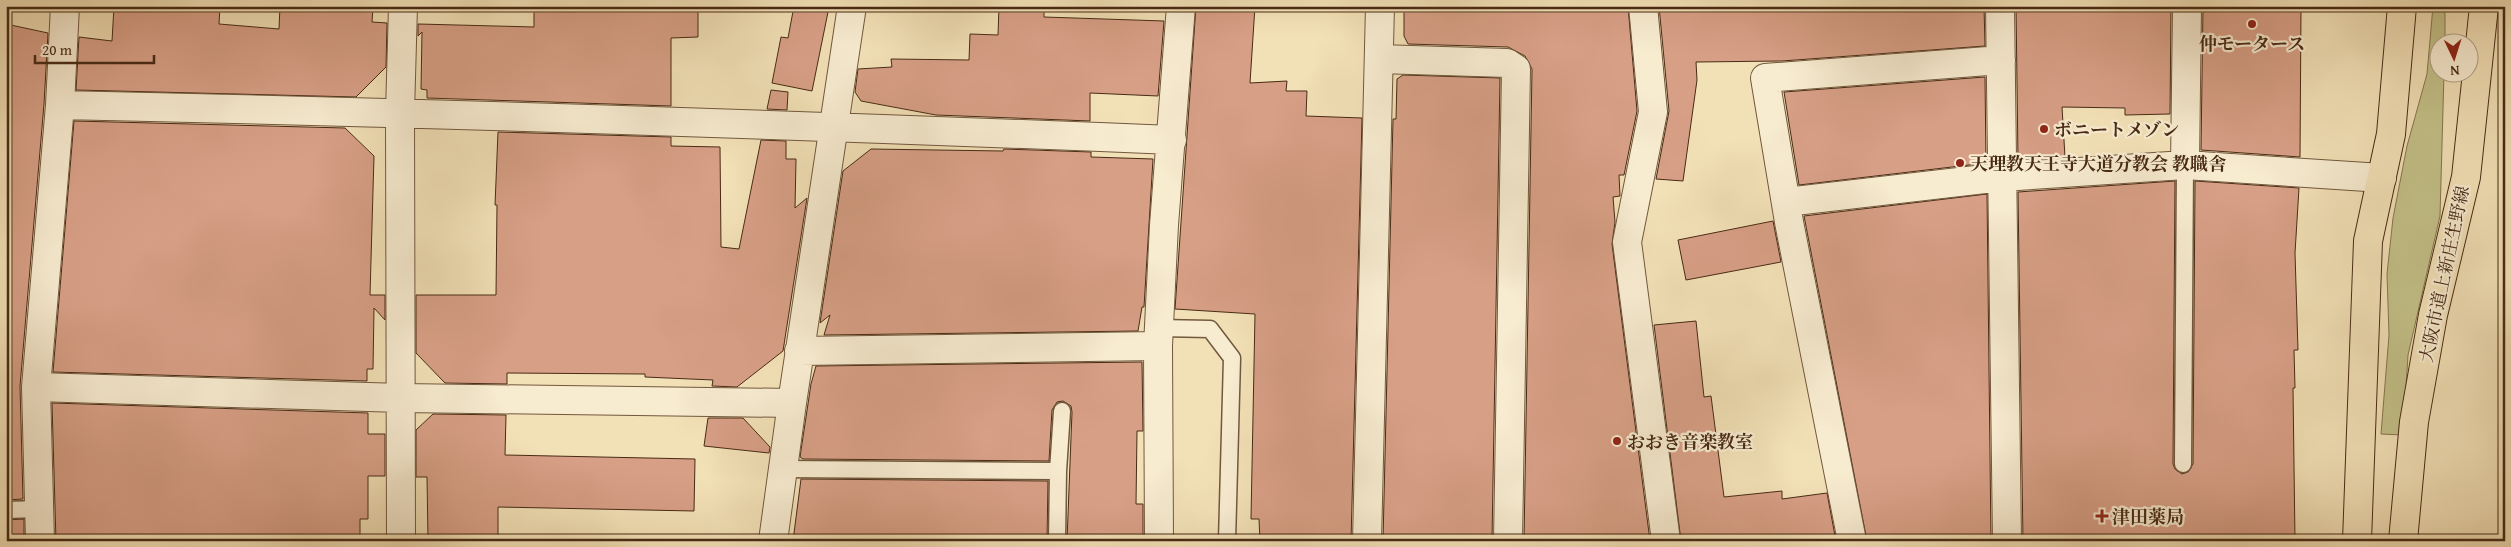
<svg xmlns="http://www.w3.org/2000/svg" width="2511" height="547" font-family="'Gentium Book Plus','Noto Serif JP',serif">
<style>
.green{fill:#c3c088;stroke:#86764e}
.building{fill:#d79f86;stroke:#482b15}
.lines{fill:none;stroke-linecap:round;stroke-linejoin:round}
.lane-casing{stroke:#72583d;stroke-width:19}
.street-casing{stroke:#72583d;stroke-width:30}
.primary-casing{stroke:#482b15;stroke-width:30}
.lane{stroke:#f7ebd0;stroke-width:16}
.street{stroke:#f7ebd0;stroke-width:28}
.primary{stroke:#f2e0b6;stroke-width:28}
.poi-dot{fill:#8f2418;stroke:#f7ebd0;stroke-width:2}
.labels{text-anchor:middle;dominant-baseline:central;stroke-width:4.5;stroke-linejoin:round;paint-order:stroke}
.poi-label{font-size:18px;font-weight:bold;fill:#482b15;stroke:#f7ebd0;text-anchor:start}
.street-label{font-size:18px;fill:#482b15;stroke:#f7ebd0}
</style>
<rect width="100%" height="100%" fill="#f2e0b6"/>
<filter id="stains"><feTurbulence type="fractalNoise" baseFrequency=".004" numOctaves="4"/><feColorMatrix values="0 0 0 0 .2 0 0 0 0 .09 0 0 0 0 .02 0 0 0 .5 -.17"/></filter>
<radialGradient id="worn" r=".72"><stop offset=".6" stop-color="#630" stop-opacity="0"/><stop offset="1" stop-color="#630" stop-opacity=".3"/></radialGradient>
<path class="green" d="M2433 6H2445V42H2438V72L2444 73 2440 216 2408 355 2403 435 2381 434 2389 335 2387 274 2393 218 2407 146 2427 74Z"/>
<path class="building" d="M114 6H220L219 24 279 29 280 6 332 9V6H373L372 22 387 23 386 67 356 97 76 90 79 37 112 41Z
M576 6H698V37L671 38V106L427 98V90L421 89 422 32 418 36V24L534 27V11L576 12Z
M794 6 828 12 812 91 772 83 781 37 788 38Z
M999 6H1044V17L1164 21 1158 96 1090 93V121L936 115 861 101 855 92 858 69 892 67 891 59 969 60 970 34 998 35Z
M1196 6H1255L1250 83 1287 81 1286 91H1307L1306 116 1362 118 1351 541H1260L1259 519H1251L1255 314 1175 309Z
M1404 6H1628L1637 111 1624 175H1619L1620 196 1613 197 1615 222 1612 244 1650 541H1524L1532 69 1525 56 1508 47 1408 44 1404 36Z
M1659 6H1984L1985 46 1782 61 1696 62 1697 80 1683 181 1656 179 1669 111Z
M2016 6H2171L2170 114 2125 115V108L2062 107 2065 157 2018 160Z
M2203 6H2301L2300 157 2201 150Z
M6 24 48 33 44 104 20 386 23 499 6 500Z
M1403 75 1500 78 1492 539 1415 538V541H1383L1393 119H1396L1397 79Z
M1985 77 1986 163 1799 185 1784 92Z
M771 90 788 92 787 110 767 109Z
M74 121 345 128 374 156 370 295H385V320L374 308 373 369H367V381L53 372Z
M498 132 671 137V146L720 147 721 247 739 249 761 140 786 141V159H796L795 208 807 198 783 351 737 387 712 386 713 380 645 377V374L507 373V384L445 383 416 353V295H496L497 205H495Z
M871 149 1003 151 1004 149 1091 152V157L1153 159 1144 307H1142L1138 331 824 335 830 315 820 323 843 171Z
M2175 181 2173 464 2175 469 2182 474 2188 472 2193 464 2195 181 2299 188 2295 253 2298 350H2294L2295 388H2293L2295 541H2023L2018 192Z
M1987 194 1991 541H1867L1804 216Z
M1773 221 1781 262 1686 280 1678 240Z
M1696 321 1704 397 1711 396 1724 497 1782 491V499L1827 493 1836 541H1681L1654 325Z
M1142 362 1143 431H1137L1136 504H1143V541H1067L1072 412 1071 406 1063 401 1057 402 1052 410 1049 461 803 459 800 457 811 384 816 366Z
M52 403 368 413V434H385V476H368V519H360V536H255V541H56Z
M433 414 506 415 505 455 695 459 694 511 498 507V541H428L427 477H416V430Z
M708 418H743L770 447 769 453 704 446Z
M801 479 1048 481 1047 541 941 538 930 539V541H793Z
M24 519V541H6V520Z"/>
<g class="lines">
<defs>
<path id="lane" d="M1159 328 1210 329 1232 358 1227 541
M2183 464 2185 165
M783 469 1058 471 1057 541
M1058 471 1062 411
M6 510 39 509"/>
<path id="street" d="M1643 6 1653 112 1627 242 1666 541
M2000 6 2007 541
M1379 59 1507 63 1516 69 1508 541
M60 105C431 113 802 125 1172 140
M2185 165 2187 6
M1786 202 2002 177 2185 165 2382 178
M799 351 1158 346
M36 387 401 398 792 403
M40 541 36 387 60 105 65 6
M401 541 400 113 403 6
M773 541 792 403 852 6
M1159 541 1158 346 1164 225 1181 6
M1367 541 1380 6
M1852 541 1789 222 1765 78 2001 60"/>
<path id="primary" d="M2357 541 2368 241 2391 134 2402 6
M2403 541 2414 422 2433 315 2466 177 2484 6"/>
</defs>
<use href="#lane" class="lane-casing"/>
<use href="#street" class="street-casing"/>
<use href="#primary" class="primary-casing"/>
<use href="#lane" class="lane"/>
<use href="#street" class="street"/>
<use href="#primary" class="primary"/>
</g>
<g class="poi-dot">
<circle cx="2252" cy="24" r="5"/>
<circle cx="2044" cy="129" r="5"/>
<circle cx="1960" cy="163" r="5"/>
<circle cx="1617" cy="441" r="5"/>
<path d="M2099.5 508.5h5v5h5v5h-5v5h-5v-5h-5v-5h5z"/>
</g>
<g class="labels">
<g class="poi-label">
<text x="2252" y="43" text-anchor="middle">仲モータース</text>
<text x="2054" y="129">ボニートメゾン</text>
<text x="1970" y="163">天理教天王寺大道分教会 教職舎</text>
<text x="1627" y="441">おおき音楽教室</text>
<text x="2112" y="516">津田薬局</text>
</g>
<g class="street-label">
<text transform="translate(2444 274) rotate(-78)">大阪市道上新庄生野線</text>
</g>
</g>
<rect width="2511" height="547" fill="none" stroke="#f2e0b6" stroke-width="25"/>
<rect x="8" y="8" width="2496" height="532" fill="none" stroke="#482b15" stroke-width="2.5"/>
<rect x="12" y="12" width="2486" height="522" fill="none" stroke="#482b15"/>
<g transform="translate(2454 58) rotate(176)"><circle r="24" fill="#f7ebd0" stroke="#b19e85"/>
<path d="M0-4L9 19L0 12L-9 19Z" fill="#8f2418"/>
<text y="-8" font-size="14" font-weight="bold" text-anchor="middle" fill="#482b15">N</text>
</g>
<path d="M35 55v8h119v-8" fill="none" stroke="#482b15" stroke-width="2.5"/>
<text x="42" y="55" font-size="15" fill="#482b15" stroke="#f7ebd0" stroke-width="4" paint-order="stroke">20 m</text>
<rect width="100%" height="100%" filter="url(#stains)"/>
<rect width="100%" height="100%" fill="url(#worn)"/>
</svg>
